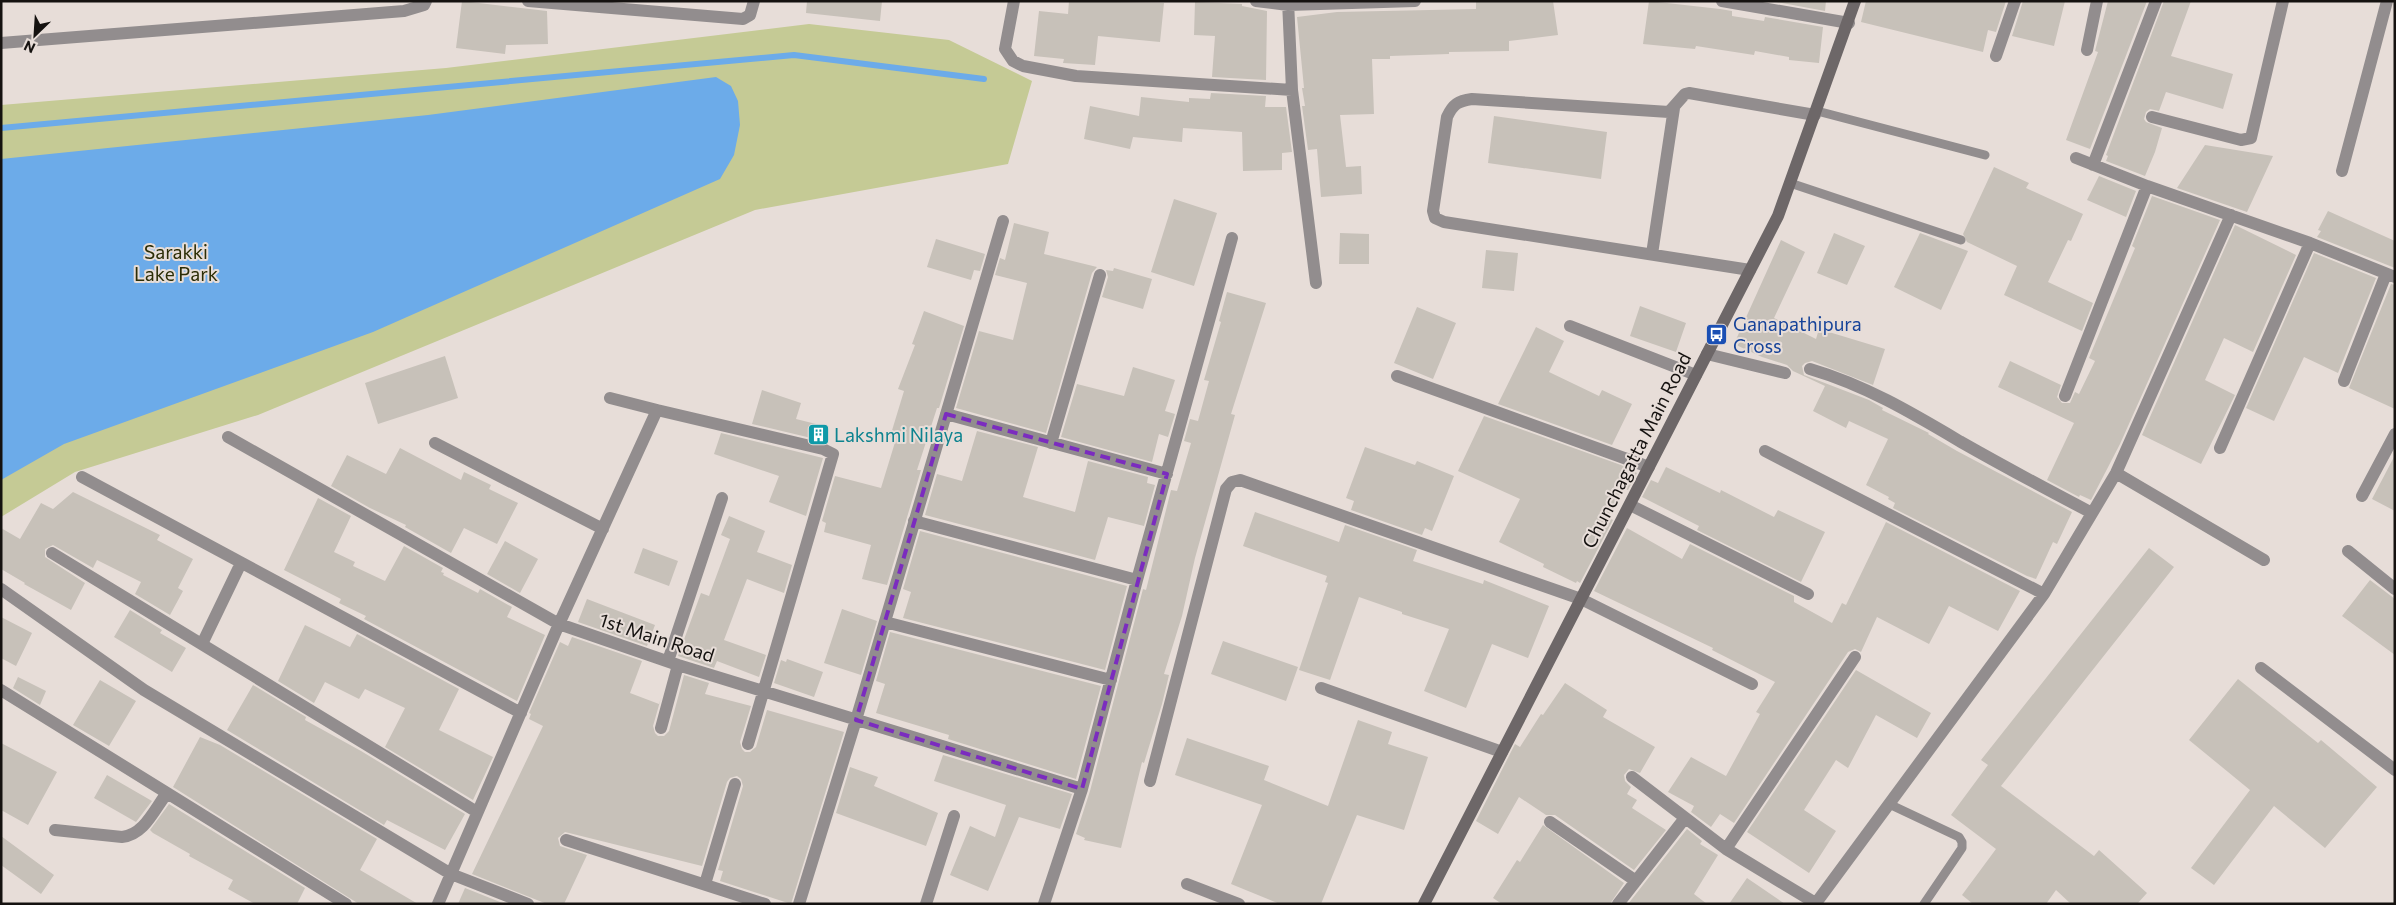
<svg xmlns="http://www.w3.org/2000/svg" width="2396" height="905" font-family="Commissioner,sans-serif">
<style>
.green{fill:#c5ca95}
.water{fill:#6cabe9}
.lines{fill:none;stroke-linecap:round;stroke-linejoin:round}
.stream{stroke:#6cabe9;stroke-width:6}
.building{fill:#c7c1b9}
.lane{stroke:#928d8e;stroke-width:9}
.street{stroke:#928d8e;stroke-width:12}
.secondary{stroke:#6d6768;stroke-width:12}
.marked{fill:none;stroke:#7b2cbf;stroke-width:4;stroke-dasharray:10 6;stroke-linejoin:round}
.labels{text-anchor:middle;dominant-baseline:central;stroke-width:4;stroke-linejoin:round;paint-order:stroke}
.park-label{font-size:19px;fill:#2b2d06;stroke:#e7ddd8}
.transit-label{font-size:19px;fill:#164399;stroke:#e7ddd8;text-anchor:start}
.culture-label{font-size:19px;fill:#0d838f;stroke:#e7ddd8;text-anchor:start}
.street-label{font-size:19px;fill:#151210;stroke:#e7ddd8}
</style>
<rect width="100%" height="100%" fill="#e7ddd8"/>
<path class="green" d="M809 24 949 40 1032 81 1008 164 755 210 258 415 75 472 1 517V105L446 68Z"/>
<path class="water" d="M716 77 731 86 738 101 740 125 734 155 720 179 373 332 64 444 1 480V159L428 115Z"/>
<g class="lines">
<path class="stream" d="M1 128 794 55 984 79"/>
</g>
<path class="building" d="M462 1 547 11 548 44 506 45 505 54 456 48Z
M807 1H882L880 21 806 13Z
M1069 1 1164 3 1160 42 1098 36 1095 65 1063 63 1064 59 1034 56 1039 11 1068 14Z
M1476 1H1553L1558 35 1509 41V51L1449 52V54L1390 56V59H1372L1374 114 1340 115 1346 167 1361 166 1362 194 1321 197 1317 149 1308 150 1302 106H1305L1302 88H1304L1297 17 1337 12 1476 9Z
M1649 1 1720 9 1732 11V16L1764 21 1765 17 1823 27 1819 63 1789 60V57L1755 51 1754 55 1696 46 1695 49 1643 44Z
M1771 1H1826L1825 11Z
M1866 1H2006L1996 32 1988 30 1983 52 1861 22Z
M2023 1H2065L2054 46 2012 36Z
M2108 1H2147L2090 149 2066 140 2098 52 2095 51Z
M2164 1H2191L2171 56 2233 74 2223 109 2166 92 2159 111 2150 109 2146 112 2144 119 2146 122 2162 128 2155 152 2145 176 2106 161 2108 156 2106 155Z
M1195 2 1242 4V6L1267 11 1266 80 1212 77 1215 36 1194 35Z
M1211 93 1266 96 1265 107H1286L1292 152 1282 153V170L1243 171 1242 132 1183 128 1182 142 1133 137 1130 149 1084 139 1090 106 1139 116 1141 97 1189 102V98L1210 99Z
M1494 116 1607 132 1601 179 1488 163Z
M2205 145 2273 156 2247 212 2177 188Z
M1994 167 2029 183 2026 188 2083 214 2071 241 2068 240 2048 282 2093 303 2082 331 2004 295 2017 266 1967 242 1963 234Z
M2099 176 2136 191 2126 217 2087 200Z
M2152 196 2220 220 2120 444 2091 500 2080 495 2079 497 2047 480 2074 423 1998 387 2010 361 2061 385 2057 397 2062 403H2070L2075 392 2079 394 2095 361 2089 358 2135 248 2132 246Z
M1174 199 1217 213 1194 286 1151 272Z
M2328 211 2395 241V268L2317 237 2321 231 2318 230Z
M1014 223 1049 232 1044 254 1097 267 1092 273 1046 433 956 408 979 331 1013 340 1027 283 995 275 1000 258 1005 260Z
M2235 225 2296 255 2253 352 2224 338 2205 380 2235 395 2201 464 2142 435Z
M1340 233 1369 234V264H1339Z
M1834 233 1865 246 1847 285 1817 273Z
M1920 233 1968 251 1941 310 1894 287Z
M936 239 985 254 980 271 974 270 971 280 927 267Z
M1781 240 1805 252 1774 318 1816 339 1819 329 1885 349 1873 385 1812 361 1805 363 1802 366 1804 375 1869 400 1883 408 1882 410 1929 433 1928 434 1957 451 2072 512 2057 544 2053 542 2036 579 2027 576 1893 508 1895 503 1888 499 1889 497 1866 485 1888 439 1849 421 1846 428 1813 411 1825 386 1793 371 1787 365 1762 357 1734 344Z
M1486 250 1518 253 1514 291 1482 288Z
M2314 253 2376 278 2338 373 2304 357 2274 421 2246 408Z
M1114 268 1152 279 1143 309 1102 297 1108 277 1106 270 1113 271Z
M2391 284 2395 285V409L2349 388Z
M1227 292 1266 303 1231 414 1235 415 1195 558 1182 616 1164 674 1169 675 1162 704 1144 763 1142 762 1121 848 1084 840 1085 838 1076 834 1090 791 1143 589 1146 590 1171 490 1177 491 1191 443 1184 441 1190 419 1198 421 1209 381 1204 380 1221 322 1219 321Z
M1640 306 1686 323 1676 352 1630 336Z
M1417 307 1456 323 1433 379 1394 363Z
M924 311 964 326 939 408H937L917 470H921L887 585 862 579 871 545 824 532 826 523 822 521 835 476 881 488 896 439 890 437 904 391 898 389 915 345 912 344Z
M1536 327 1564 341 1549 372 1599 396 1602 390 1632 404 1612 445 1498 404Z
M445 356 458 398 378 424 365 383Z
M1133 367 1175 380 1165 411 1175 414 1168 437 1159 434 1152 462 1061 437 1077 384 1124 396Z
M762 390 801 403 796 419 828 427V442L752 424Z
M1484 416 1621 465 1637 473 1628 490 1623 488 1608 517 1613 520 1580 583 1577 581 1576 583 1543 567 1544 564 1499 542 1520 499 1458 471Z
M977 431 1038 447 1023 497 1075 512 1088 461 1148 477 1147 483 1155 485 1144 526 1108 517 1095 560 925 515 937 474 962 481Z
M721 433 823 458 806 516 769 502 779 476 714 454Z
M1365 447 1415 465 1417 461 1454 476 1432 531 1425 528 1422 535 1351 510 1354 501 1346 498Z
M400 448 461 480 464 472 491 485 489 489 518 503 497 544 464 528 451 553 405 527 406 525 370 508 331 486 347 455 386 474Z
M2395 455V511L2372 499Z
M1666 467 1720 493 1721 490 1774 517 1778 510 1825 532 1801 582 1697 530 1699 526 1642 497 1651 480 1658 483Z
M73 492 160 535 157 540 193 559 178 588 183 591 170 615 135 594 141 582 97 560 93 568 53 545 45 549V557L85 583 71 610 24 584 25 583 1 569V528L20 539 41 503 53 509Z
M318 498 351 516 334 552 355 562 353 566 385 581 404 546 443 568 441 572 444 573 443 575 478 593 480 589 512 607 507 617 545 635 517 701 364 619 366 616 339 603 341 599 284 570Z
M1255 512 1339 542 1345 525 1417 550 1413 561 1483 584 1484 580 1549 606 1528 658 1492 644 1466 708 1424 691 1449 629 1402 614V612L1359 597 1330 680 1299 670 1328 583 1325 582 1327 576 1243 546Z
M729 516 765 531 757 552 792 565 784 593 747 579 724 640 766 655 759 677 717 661 714 668 678 656 701 593 709 596 730 539 721 535Z
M1886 522 2020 591 1998 631 1949 606 1929 644 1877 617 1861 652 1855 649 1848 652 1734 823 1720 814 1711 827 1691 812 1694 806 1668 792 1691 757 1726 776 1760 714 1756 712 1775 682 1712 650 1713 648 1594 591 1627 528 1682 559 1690 544 1794 596V602L1832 623 1842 603 1846 605Z
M920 531 1127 586 1105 670 903 618 911 592 903 589Z
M505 541 538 559 520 593 487 574Z
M643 548 678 561 669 586 634 573Z
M2149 548 2174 567 2001 786 2094 856 2099 850 2147 893 2137 904H2071L2056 890 2046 904H1973L1962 895 1996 849 1951 815 1988 765 1981 760Z
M2370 580 2395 599V655L2342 616Z
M587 599 655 625 647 646 578 622Z
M842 609 877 621 861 675 824 663Z
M130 610 162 630 160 633 186 648 172 672 114 637Z
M1 617 32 633 16 666 1 658Z
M305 625 350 647 357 634 459 689 439 730 493 757 473 800 385 747 405 708 365 689 359 699 325 682 314 703 278 681Z
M890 632 1101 686 1076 779 948 739 949 735 876 713 885 684 876 681Z
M572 637 642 661 630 693 659 704 661 698 653 726 655 733 658 736H664L669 731 684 675 709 683 705 694 751 706 740 742 742 749 745 752H750L756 747 767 710 844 732 791 904 720 881 723 871 718 870 743 786 741 779 737 776 730 778 727 782 702 866 565 832 558 838 560 846 587 855 564 904H547L472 874 543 726 529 719 531 714 529 713 560 642 568 646Z
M1223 641 1298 667 1286 701 1211 674Z
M787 659 823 672 814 697 774 683 781 660 786 662Z
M1856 670 1931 713 1917 738 1876 715 1848 768 1836 760 1804 810 1836 831 1809 873 1747 832Z
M18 677 46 691 40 705 13 688Z
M2238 679 2318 743 2321 740 2377 787 2325 848 2274 806 2214 885 2191 868 2250 790 2189 740Z
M100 680 136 701 109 746 73 725Z
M1565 683 1607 710 1603 717 1655 747 1640 773 1629 769 1624 775 1625 781 1631 787 1627 794 1637 800 1632 808 1666 830 1634 870 1555 815H1546L1519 797 1498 834 1476 821 1515 744 1520 747 1541 714 1543 715Z
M253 685 306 717 305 720 361 751 465 814 445 850 387 820 384 825 227 730Z
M1358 720 1392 732 1388 744 1428 757 1404 830 1357 815 1321 904H1280L1231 884 1262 805 1175 775 1187 738 1269 766 1264 780 1328 806Z
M200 737 220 745 377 839 360 870 418 904H359L173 787Z
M1 743 57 772 28 825 1 810Z
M943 755 1072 794 1060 829 1019 817 988 891 950 875 970 826 995 837 1006 805 934 781Z
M850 767 878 777 874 786 938 813 926 846 836 813Z
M107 775 152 801 136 822 94 798Z
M169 804 305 888 297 904H255L228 889 233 880 189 856 190 854 153 833 150 830Z
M1543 825 1624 883 1610 904H1502L1493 898 1517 860 1520 862Z
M1687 829 1702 841 1700 844 1718 855 1694 894 1707 904H1628Z
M1 836 54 875 41 894 1 865Z
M1747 878 1785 904H1729Z
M465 888 505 904H458Z"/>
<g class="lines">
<path class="lane" d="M1817 111 1985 155
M1790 183 1961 240
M1889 804 1959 837 1962 842V848L1924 904"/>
<path class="street" d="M528 1 743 19 750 15 754 1
M1014 1 1005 49 1013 61 1023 66 1076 76 1292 90
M1256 1 1288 5 1415 1
M1288 1 1292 90 1316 283
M1722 1 1849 23
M1 43 404 11 424 5 426 1
M2087 50 2097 1
M1996 56 2015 1
M2152 117 2241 140 2251 138 2283 1
M2076 158 2147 186
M2093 165 2156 1
M2342 171 2387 1
M1652 254 1674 108
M1750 270 1444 222 1435 218 1433 211 1447 117C1453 104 1458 101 1472 99L1669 112 1685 94 1689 93 1815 115
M1570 326 1696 375
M1707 354 1785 373
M1810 369C1865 385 1912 413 1961 442 2005 467 2048 490 2092 513
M1397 376 1649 467
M2344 381 2386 274
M2065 396 2147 186 2310 243 2395 277
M657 410 823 449 833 454 748 744
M946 414 1167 474
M228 437 559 624 678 665 1082 789
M435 443 603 529
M1051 443 1100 275
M2220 448 2310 243
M1765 451 2044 594 2116 473 2231 215
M2116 473 2264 560
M82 477 521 713
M2362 496 2395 434
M1630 505 1808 594
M914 521 1137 580
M2348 551 2395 589
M52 553 477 812
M1 589 144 690 451 874 528 904
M885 622 1111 680
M202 644 241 563
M668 661 722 498
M2261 668 2395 770
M1321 688 1502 752
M1 690 346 904
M661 728 678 665
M1632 777 1726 849 1817 904
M1150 781 1226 489 1232 482 1240 480 1581 599 1752 684
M1550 822 1636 881
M55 830 122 837C144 835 154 810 167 793
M566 840 765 904
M1726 849 1855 657
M705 884 735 784
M1187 884 1239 904
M1816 903 2044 594
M438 904 559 624 657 410 610 398
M799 904 856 720 1003 221
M926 904 954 816
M1044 904 1082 789 1137 580 1232 238
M1618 904 1685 818"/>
<path class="secondary" d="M1424 904 1778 216 1855 1"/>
</g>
<path class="marked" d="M946 414 1167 474 1082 789 856 720Z"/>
<defs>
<symbol id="bus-square" viewBox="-11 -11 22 22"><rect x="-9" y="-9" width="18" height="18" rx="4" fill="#1a4fb4" stroke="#e7ddd8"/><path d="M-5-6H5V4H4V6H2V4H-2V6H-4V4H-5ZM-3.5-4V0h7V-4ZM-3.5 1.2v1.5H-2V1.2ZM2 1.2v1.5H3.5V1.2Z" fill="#fff"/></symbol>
<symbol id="building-square" viewBox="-11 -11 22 22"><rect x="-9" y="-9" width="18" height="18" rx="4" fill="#0f9aa8" stroke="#e7ddd8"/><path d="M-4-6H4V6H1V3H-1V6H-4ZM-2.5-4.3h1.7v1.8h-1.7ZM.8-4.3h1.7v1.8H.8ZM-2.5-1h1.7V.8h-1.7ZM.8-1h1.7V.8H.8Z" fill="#fff"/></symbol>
</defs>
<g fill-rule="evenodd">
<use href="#bus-square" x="1704" y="322" width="25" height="25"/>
<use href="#building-square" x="806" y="422" width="25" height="25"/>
</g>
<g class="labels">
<g class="park-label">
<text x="176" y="251">Sarakki<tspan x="176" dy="22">Lake Park</tspan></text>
</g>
<g class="transit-label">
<text x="1733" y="323">Ganapathipura<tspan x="1733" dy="22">Cross</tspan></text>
</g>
<g class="culture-label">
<text x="834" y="434">Lakshmi Nilaya</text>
</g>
<g class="street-label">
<text transform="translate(1636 450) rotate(-63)">Chunchagatta Main Road</text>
<text transform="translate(657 637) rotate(18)">1st Main Road</text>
</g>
</g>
<rect width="2396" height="905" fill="none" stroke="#151210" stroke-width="5"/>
<g transform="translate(35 35) rotate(205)" stroke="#e7ddd8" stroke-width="4" paint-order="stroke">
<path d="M0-4L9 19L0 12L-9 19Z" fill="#151210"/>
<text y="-8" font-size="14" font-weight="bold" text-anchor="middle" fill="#151210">N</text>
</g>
</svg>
